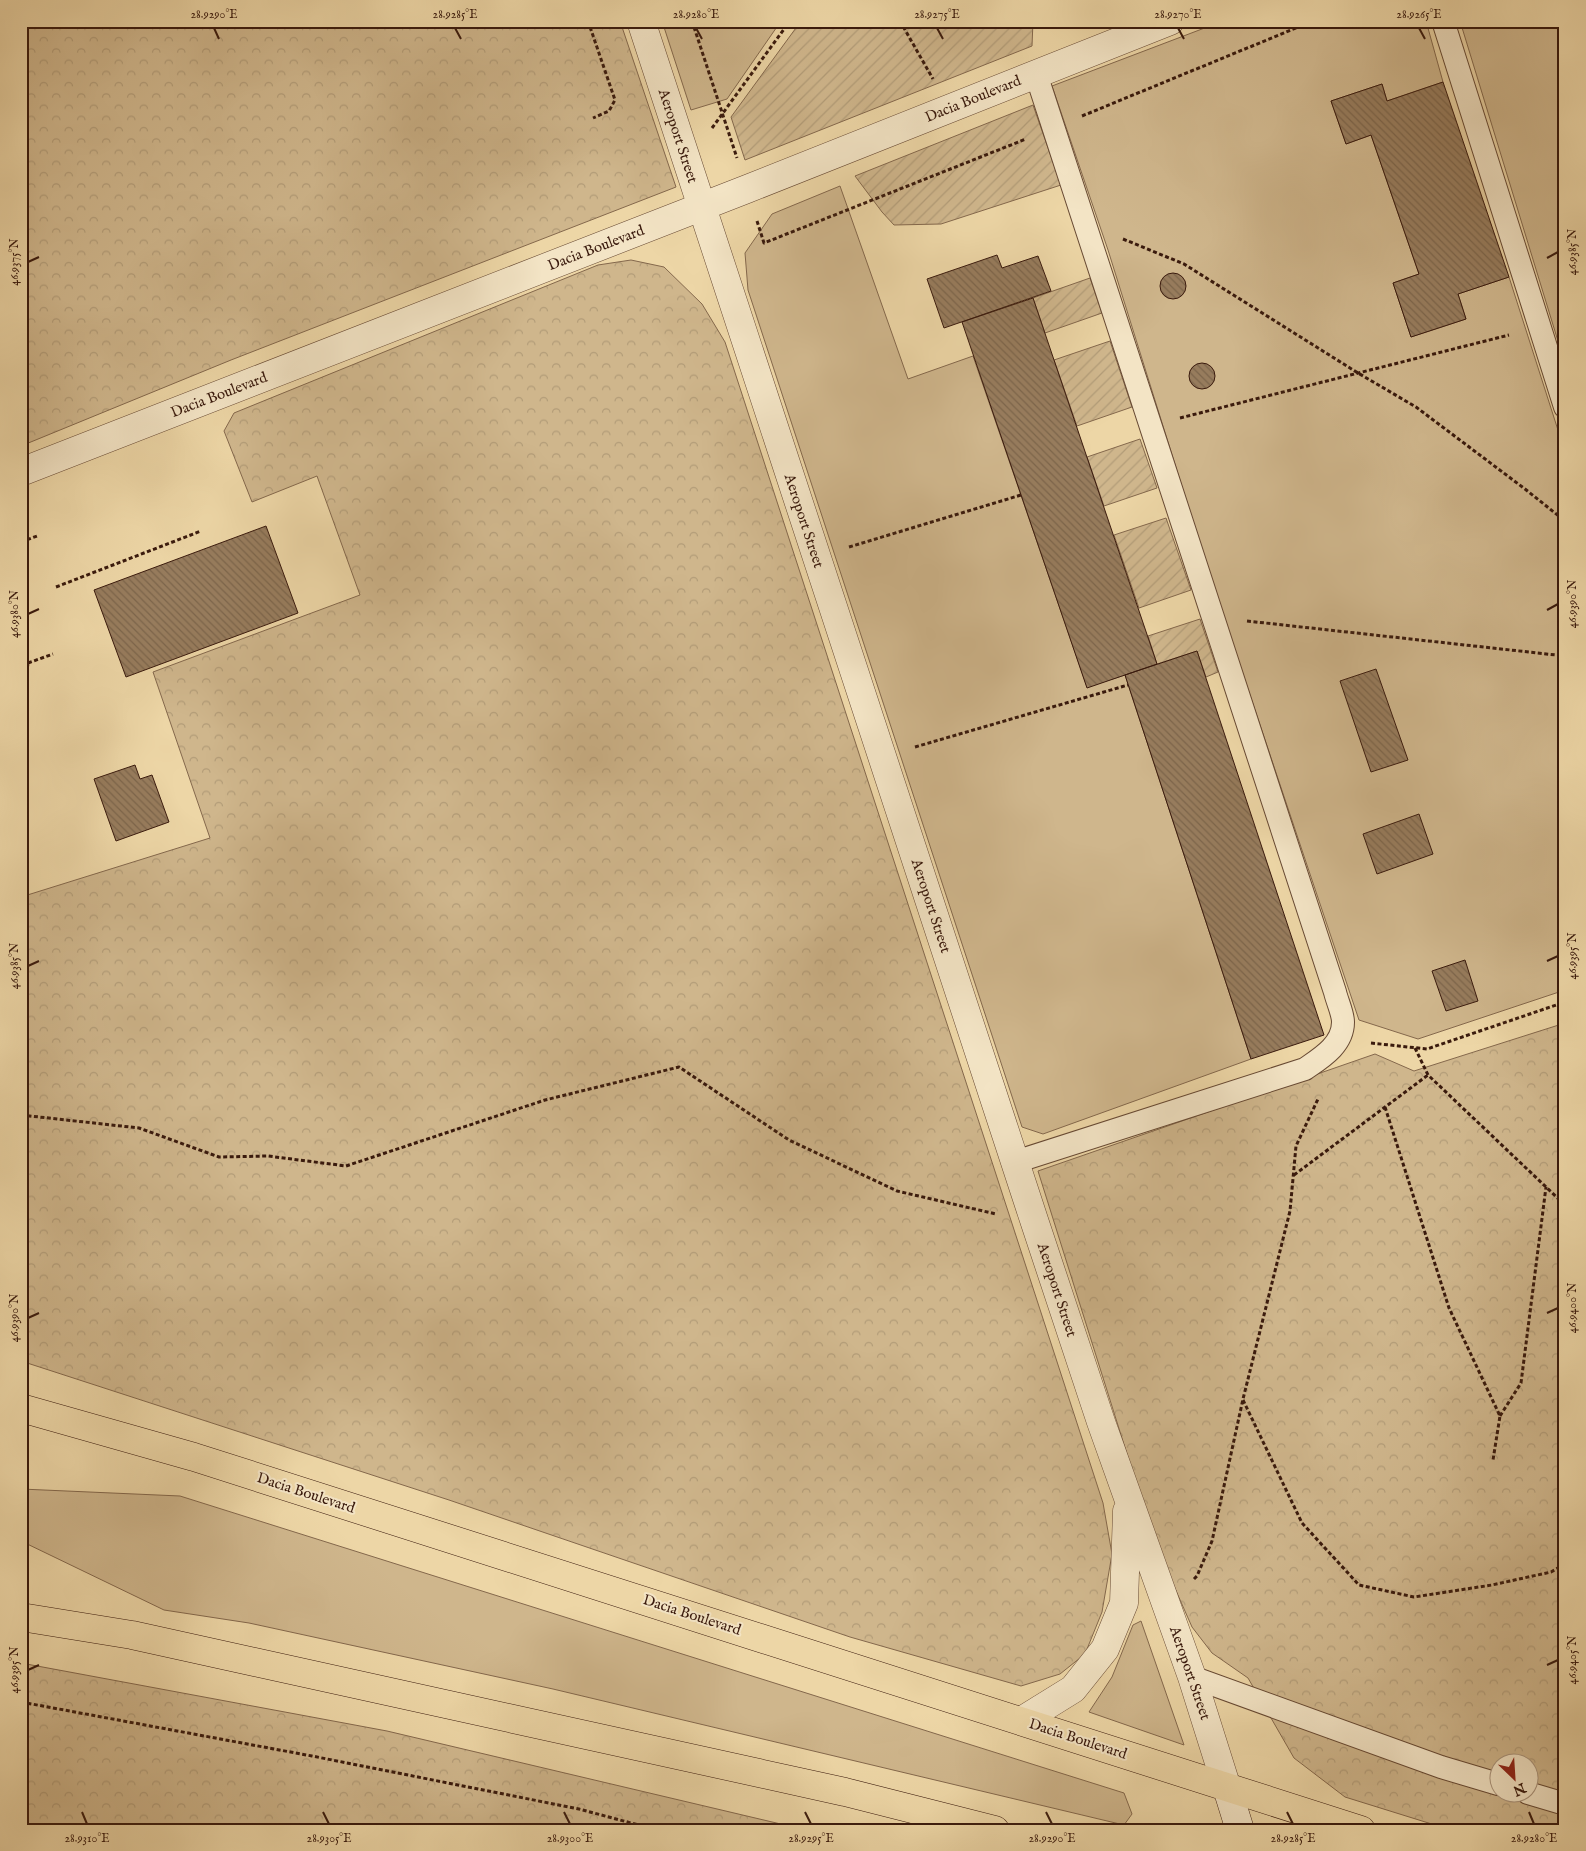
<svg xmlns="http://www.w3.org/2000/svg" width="1586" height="1851" font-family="'IM FELL English',serif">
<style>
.green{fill:#cfb68c;stroke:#84684c}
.forest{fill:url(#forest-crowns);stroke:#84684c;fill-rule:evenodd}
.garden{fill:url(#garden-furrows);stroke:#84684c}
.building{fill:url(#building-back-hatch);stroke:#3a1a0d}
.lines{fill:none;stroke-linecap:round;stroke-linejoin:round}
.lane-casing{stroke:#674933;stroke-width:24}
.street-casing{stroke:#674933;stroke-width:29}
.secondary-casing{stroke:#3a1a0d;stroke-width:29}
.primary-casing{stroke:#3a1a0d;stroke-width:29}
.path{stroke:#3a1a0d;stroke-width:3;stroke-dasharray:4 2.5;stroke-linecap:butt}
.lane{stroke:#f3e4c5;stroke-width:22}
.street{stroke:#f3e4c5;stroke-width:28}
.secondary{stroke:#f3e4c5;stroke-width:28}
.primary{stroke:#edd6a6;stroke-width:28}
.ticks{fill:none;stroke:#3a1a0d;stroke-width:2}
.labels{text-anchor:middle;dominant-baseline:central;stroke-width:4;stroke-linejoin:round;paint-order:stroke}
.street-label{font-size:15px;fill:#3a1a0d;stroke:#f3e4c5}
.neatline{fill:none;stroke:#3a1a0d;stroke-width:2}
.ticks-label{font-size:12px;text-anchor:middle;fill:#3a1a0d}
</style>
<defs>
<pattern id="forest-crowns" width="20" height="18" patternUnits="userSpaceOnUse" patternTransform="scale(1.25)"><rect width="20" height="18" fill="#cfb68c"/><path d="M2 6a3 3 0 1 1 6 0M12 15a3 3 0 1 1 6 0" fill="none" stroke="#b29c78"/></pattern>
<pattern id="garden-furrows" width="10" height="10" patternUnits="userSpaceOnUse" patternTransform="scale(1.25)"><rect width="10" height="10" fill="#cfb68c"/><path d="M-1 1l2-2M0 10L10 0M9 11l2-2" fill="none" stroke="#b29c78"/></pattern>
<pattern id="building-back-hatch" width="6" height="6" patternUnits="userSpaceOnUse" patternTransform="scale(1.25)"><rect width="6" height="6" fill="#977c5d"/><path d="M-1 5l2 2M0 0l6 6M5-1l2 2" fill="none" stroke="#7c654b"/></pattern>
</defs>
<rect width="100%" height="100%" fill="#edd6a6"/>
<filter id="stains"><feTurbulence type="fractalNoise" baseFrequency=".004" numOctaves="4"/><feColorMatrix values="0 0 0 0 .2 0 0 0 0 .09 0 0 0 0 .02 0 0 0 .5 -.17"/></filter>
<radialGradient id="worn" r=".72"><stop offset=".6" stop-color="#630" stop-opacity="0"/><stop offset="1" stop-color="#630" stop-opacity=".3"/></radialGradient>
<path class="green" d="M662 21H781L727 99 691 110Z
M1223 21H1426L1443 82 1387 101 1382 84 1331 101 1346 144 1371 135 1419 274 1393 283 1411 337 1466 319 1458 294 1509 277 1565 452V990L1418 1039 1359 1020 1208 570 1108 250 1052 86Z
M1460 21H1565V364Z
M840 186 908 379 973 356 1087 687 1125 675 1251 1059 1043 1134 1022 1127 748 290 745 253 772 214Z
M21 1489 180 1496 1124 1793 1132 1814 1124 1825 553 1689 249 1623 164 1610 21 1541Z
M1141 1621 1184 1745 1089 1712 1112 1677 1133 1625Z"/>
<path class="forest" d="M21 21H620L676 187 231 360 21 446Z
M631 260 664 267 702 304 725 342 1103 1503 1112 1554 1102 1612 1085 1654 1060 1674 1021 1686 850 1637 449 1500 21 1361V897L210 838 153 672 360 595 317 476 252 502 224 431 234 413 598 265Z
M1565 1023V1830H1451L1345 1797 1294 1758 1248 1678 1212 1653 1192 1627 1155 1543 1038 1171 1375 1054 1414 1071ZM1498 1764H1528V1794H1498Z
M21 1663 387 1731 806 1830H21Z"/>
<path class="garden" d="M801 21H1033L1032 46 745 160 731 117Z
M1033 105 1061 185 941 224 894 225 882 212 855 176Z
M1090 278 1102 313 1045 333 1033 298Z
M1110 341 1132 407 1077 426 1054 360Z
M1140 439 1157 488 1104 506 1087 457Z
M1166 518 1191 590 1139 608 1114 535Z
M1200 619 1218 672 1206 677 1197 651 1157 664 1148 636Z"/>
<path class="building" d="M1443 82 1509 277 1458 294 1466 319 1411 337 1393 283 1419 274 1371 135 1346 144 1331 101 1382 84 1387 101Z
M997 255 1002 268 1038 256 1051 291 944 328 927 279Z
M1160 286a13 13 0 1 1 26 0a13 13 0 1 1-26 0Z
M1033 298 1157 664 1087 688 962 322Z
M1189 376a13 13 0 1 1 26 0a13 13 0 1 1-26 0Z
M266 526 298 613 126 677 94 590Z
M1197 651 1324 1035 1251 1059 1125 675Z
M1376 669 1408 760 1371 772 1340 681Z
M135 765 140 779 152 775 169 822 116 841 94 779Z
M1419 814 1433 854 1377 874 1363 834Z
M1465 960 1478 1001 1446 1011 1432 971Z"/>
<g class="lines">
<defs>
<path id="lane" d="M1443 21 1565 407
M1015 1162 1305 1069C1321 1058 1343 1045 1343 1022 1343 1013 1337 1001 1335 992L1036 74
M1192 1677 1441 1767 1498 1784
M1528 1793 1565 1804"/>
<path id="street" d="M641 21 1035 1223 1101 1422 1192 1677 1227 1788
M21 472 747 189 1170 21
M1023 1720 1073 1689 1105 1649 1124 1603 1127 1511"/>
<path id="secondary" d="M1227 1788 1240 1830"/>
<path id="primary" d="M21 1408 194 1457 1361 1830
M21 1617 132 1635 845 1792 995 1830"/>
</defs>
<use href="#lane" class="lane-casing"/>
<use href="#street" class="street-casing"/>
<use href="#secondary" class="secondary-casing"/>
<use href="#primary" class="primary-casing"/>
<path class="path" d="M588 21 615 100 609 111 593 118
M692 21 737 158
M900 21 933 79
M1082 116 1313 21
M712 128 790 21
M757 221 764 243 1026 139
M1123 239 1184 264 1358 373 1416 407 1525 489 1565 521
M1180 418 1509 335
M21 542 37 536
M849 547 1021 495
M56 587 201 531
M1247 621 1565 656
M21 651C30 660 30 669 21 678
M28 663 53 654
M915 747 1128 685
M1371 1043 1427 1049 1565 1002
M1415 1048 1428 1075 1565 1205
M1385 1107 1449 1308 1500 1416 1493 1460
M21 1115 139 1128 219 1157 268 1156 346 1166 545 1100 679 1067 789 1140 897 1191 996 1214
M1294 1175 1428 1075
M1243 1400 1302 1523 1359 1585 1414 1597 1492 1585 1551 1572 1565 1564
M1500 1416 1521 1383 1546 1187
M1194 1579 1197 1576 1212 1541 1243 1399 1290 1211 1296 1146 1318 1099
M21 1702 312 1756 579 1809 657 1830"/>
<use href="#lane" class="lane"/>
<use href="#street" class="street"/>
<use href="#secondary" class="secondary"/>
<use href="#primary" class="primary"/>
</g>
<path class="ticks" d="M214 28 219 39M455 28 461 39M696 28 702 39M937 28 943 39M1178 28 1184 39M1419 28 1425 39M1547 258 1558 252M28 262 39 257M1547 610 1558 604M28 614 39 609M1547 961 1558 956M28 966 39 961M1547 1313 1558 1308M28 1318 39 1313M1547 1665 1558 1660M28 1670 39 1665M82 1812 87 1824M323 1812 329 1824M564 1812 570 1824M805 1812 811 1824M1046 1812 1052 1824M1287 1812 1293 1824M1529 1812 1534 1824"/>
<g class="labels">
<g class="street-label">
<text transform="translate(973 99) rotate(-22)">Dacia Boulevard</text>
<text transform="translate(678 136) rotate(72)">Aeroport Street</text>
<text transform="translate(596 248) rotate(-21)">Dacia Boulevard</text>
<text transform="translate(219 395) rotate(-21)">Dacia Boulevard</text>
<text transform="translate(804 521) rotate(72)">Aeroport Street</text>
<text transform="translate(931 906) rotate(72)">Aeroport Street</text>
<text transform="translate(1057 1290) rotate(72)">Aeroport Street</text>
<text transform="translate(306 1493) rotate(18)">Dacia Boulevard</text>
<text transform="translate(692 1615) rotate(18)">Dacia Boulevard</text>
<text transform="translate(1190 1673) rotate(71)">Aeroport Street</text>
<text transform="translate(1078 1739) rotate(18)">Dacia Boulevard</text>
</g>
</g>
<rect width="1586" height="1851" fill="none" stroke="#edd6a6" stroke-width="55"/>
<g transform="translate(1514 1778) rotate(155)"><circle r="24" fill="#f3e4c5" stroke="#a9937b"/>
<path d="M0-4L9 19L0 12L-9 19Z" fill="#8f2418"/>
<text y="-8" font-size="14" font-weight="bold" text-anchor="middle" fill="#3a1a0d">N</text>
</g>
<rect x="28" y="28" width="1530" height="1796" class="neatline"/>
<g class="ticks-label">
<text x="214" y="18">28.9290°E</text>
<text x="455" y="18">28.9285°E</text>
<text x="696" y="18">28.9280°E</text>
<text x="937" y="18">28.9275°E</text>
<text x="1178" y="18">28.9270°E</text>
<text x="1419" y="18">28.9265°E</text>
<text transform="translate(1572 252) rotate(-90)" y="4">46.9385°N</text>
<text transform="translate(14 262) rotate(-90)" y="4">46.9375°N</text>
<text transform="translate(1572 604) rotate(-90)" y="4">46.9390°N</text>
<text transform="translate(14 614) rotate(-90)" y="4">46.9380°N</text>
<text transform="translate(1572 956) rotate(-90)" y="4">46.9395°N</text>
<text transform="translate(14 966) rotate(-90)" y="4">46.9385°N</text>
<text transform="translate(1572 1308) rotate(-90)" y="4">46.9400°N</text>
<text transform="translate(14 1318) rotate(-90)" y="4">46.9390°N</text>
<text transform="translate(1572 1660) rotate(-90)" y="4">46.9405°N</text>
<text transform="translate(14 1670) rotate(-90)" y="4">46.9395°N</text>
<text x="87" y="1842">28.9310°E</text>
<text x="329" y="1842">28.9305°E</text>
<text x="570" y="1842">28.9300°E</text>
<text x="811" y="1842">28.9295°E</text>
<text x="1052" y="1842">28.9290°E</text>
<text x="1293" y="1842">28.9285°E</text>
<text x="1534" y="1842">28.9280°E</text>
</g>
<rect width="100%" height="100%" filter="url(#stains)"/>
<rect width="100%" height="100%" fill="url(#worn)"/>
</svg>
